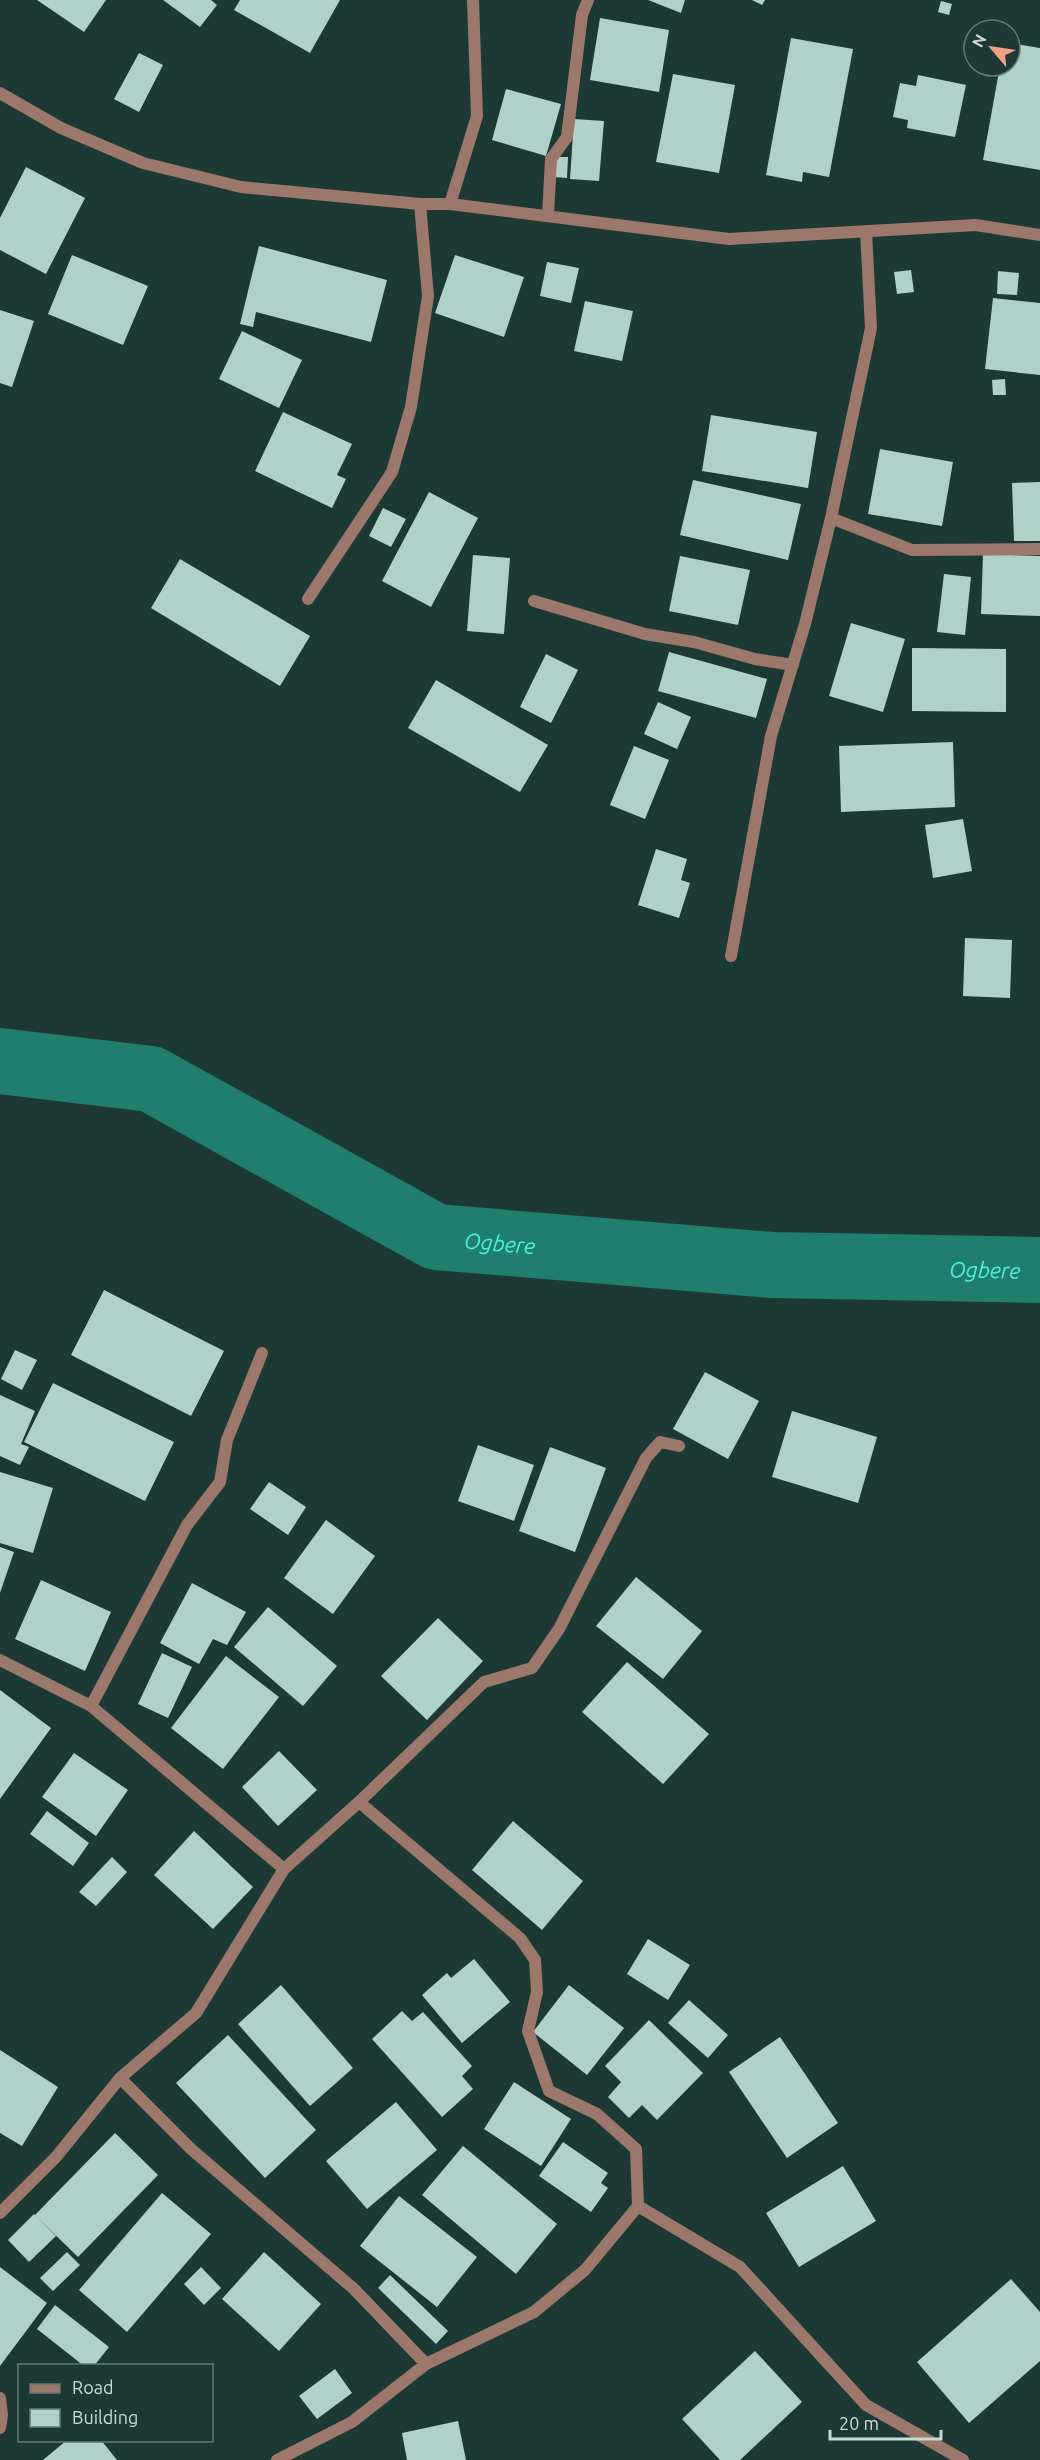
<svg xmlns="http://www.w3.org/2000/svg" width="1040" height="2460" font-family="Ubuntu,sans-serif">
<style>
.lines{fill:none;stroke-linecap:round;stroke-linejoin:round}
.river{stroke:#207e6e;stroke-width:66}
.building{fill:#b0d1c8}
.minor{stroke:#9c776c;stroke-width:12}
.labels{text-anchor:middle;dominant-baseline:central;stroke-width:6;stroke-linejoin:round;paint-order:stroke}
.water-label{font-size:22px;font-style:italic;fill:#4cf1d4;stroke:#1d3933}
</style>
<rect width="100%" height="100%" fill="#1d3933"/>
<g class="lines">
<path class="river" id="s1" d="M0 1061 151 1079 436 1237 772 1265 1040 1270"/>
</g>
<path class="building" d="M37 0H106L84 32Z
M163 0H211L217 5 200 27Z
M240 0H340L310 53 234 10Z
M648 0H685L681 13Z
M752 0H765L762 5Z
M941 1 952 4 949 15 938 12Z
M600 18 669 30 659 92 590 80Z
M791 38 853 49 829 177 803 172 802 182 766 175Z
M1010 43 1040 48V170L983 160 1000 66H1010Z
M139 53 163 65 139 112 114 99Z
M673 74 735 85 719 173 656 162Z
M918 75 966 85 955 137 907 128 908 120 893 117 900 83 916 86Z
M506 89 561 104 546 156 492 140Z
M574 119 604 121 599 181 570 179Z
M556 157H568L567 178 554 177Z
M26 167 85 198 46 274 0 250V218Z
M259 246 387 280 371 342 256 312 253 327 240 324Z
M72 255 148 286 123 345 48 314Z
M455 255 524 277 504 337 435 313Z
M547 262 579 268 571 303 540 296Z
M911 270 914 292 897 294 894 272Z
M998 271 1019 273 1017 295 997 294Z
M993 298 1040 303V375L985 369Z
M585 301 633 311 622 361 574 351Z
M0 310 34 321 12 387 0 383Z
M242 331 302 360 279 408 219 379Z
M1005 379 1006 395H993L992 380Z
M283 412 352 444 337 475 346 479 332 508 255 471Z
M711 415 817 432 808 488 702 471Z
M880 449 953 462 942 526 868 514Z
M693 480 801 504 788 560 680 535Z
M1040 482V541H1014L1012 483Z
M429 492 478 518 431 607 382 581Z
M383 508 406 519 391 547 369 536Z
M983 554 1040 556V616L981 614Z
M473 555 510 558 504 634 467 631Z
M680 556 750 570 738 625 669 611Z
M180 559 310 636 280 686 151 608Z
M944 574 971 577 965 635 937 632Z
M851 623 905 639 883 712 829 696Z
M912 648 1006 649V712L912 711Z
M669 652 767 679 756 718 658 691Z
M546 654 578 670 551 723 520 707Z
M436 680 548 745 520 792 408 728Z
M658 702 691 717 677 749 644 734Z
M953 742 955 807 841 812 839 746Z
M634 746 669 760 645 819 610 805Z
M963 819 972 871 933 878 925 825Z
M656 849 687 859 681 880 690 883 679 918 638 905Z
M965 938 1012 940 1010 998 963 996Z
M104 1290 224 1351 191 1416 71 1355Z
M15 1350 37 1360 22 1390 1 1379Z
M705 1372 759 1401 728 1459 673 1429Z
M53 1383 174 1442 145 1501 24 1442Z
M0 1395 35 1411 21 1444 29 1447 20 1465 0 1456Z
M792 1411 877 1437 858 1503 772 1477Z
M478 1445 534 1465 514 1521 458 1501Z
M550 1447 606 1468 575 1552 519 1531Z
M0 1472 53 1488 33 1553 0 1543Z
M269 1482 306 1507 288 1535 250 1509Z
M326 1520 375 1556 333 1614 284 1578Z
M0 1547 14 1552 0 1593Z
M636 1577 702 1631 663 1679 596 1626Z
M41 1580 111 1612 85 1671 15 1639Z
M192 1583 246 1612 227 1645 213 1639 199 1664 160 1643Z
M268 1607 337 1666 303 1706 234 1647Z
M438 1618 483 1661 427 1720 381 1676Z
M162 1653 192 1667 168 1718 138 1704Z
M226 1656 279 1697 223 1769 171 1728Z
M627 1662 709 1734 663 1784 582 1712Z
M0 1690 51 1728 0 1799Z
M279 1751 317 1790 278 1826 242 1787Z
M74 1753 128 1790 96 1836 42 1797Z
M47 1811 89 1843 73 1866 30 1834Z
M513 1821 583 1881 542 1930 472 1870Z
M194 1831 253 1887 213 1929 154 1875Z
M112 1857 127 1872 96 1906 79 1892Z
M648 1939 690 1965 668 2000 627 1974Z
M474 1959 510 2002 462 2043 422 1995 447 1973 451 1978Z
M281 1985 353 2068 310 2106 238 2024Z
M569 1985 624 2028 587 2075 533 2032Z
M689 2000 728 2035 708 2058 668 2023Z
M402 2011 412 2021 423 2012 472 2066 462 2076 473 2089 442 2117 372 2039Z
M649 2020 703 2073 657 2120 642 2105 629 2118 608 2097 621 2082 605 2066Z
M228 2035 316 2130 265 2178 176 2083Z
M780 2037 838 2123 787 2158 729 2072Z
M0 2050 58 2087 22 2146 0 2133Z
M514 2082 571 2119 541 2166 484 2129Z
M396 2102 437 2150 367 2209 326 2161Z
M115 2133 158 2175 78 2257 35 2215Z
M563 2142 608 2173 601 2183 608 2188 591 2212 539 2176Z
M463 2146 557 2224 516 2274 422 2195Z
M843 2166 876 2221 799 2267 766 2213Z
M162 2193 211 2234 127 2332 79 2290Z
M399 2196 477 2257 437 2307 360 2246Z
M34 2214 56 2236 29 2262 8 2240Z
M67 2252 80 2265 53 2291 40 2278Z
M264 2252 321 2304 279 2351 222 2299Z
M0 2267 47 2303 0 2366Z
M201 2267 221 2288 204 2305 184 2284Z
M390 2275 448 2331 436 2344 378 2288Z
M1011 2279 1040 2312V2361L969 2423 917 2362Z
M55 2305 109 2347 94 2366H84L37 2329Z
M755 2351 802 2402 740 2460H720L682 2419Z
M335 2369 352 2393 317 2419 299 2396Z
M458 2421 466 2460H407L402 2433Z
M67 2440H101L117 2460H43Z"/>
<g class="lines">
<path class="minor" d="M0 93 61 128 143 163 241 187 420 204H450L729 239 976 225 1040 235
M450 204 477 116 473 0
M548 216 551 159 567 137 582 15 588 0
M831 518 912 550 1040 549
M308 599 392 472 411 407 428 296 420 204
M534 601 645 634 694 642 755 659 793 665
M731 956 771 736 805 624 831 518 871 328 866 231
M0 1660 91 1706 284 1869
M91 1706 187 1525 220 1482 227 1440 262 1353
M120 2078 191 2149 354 2289 426 2364
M638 2206 740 2267 866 2405 963 2460
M0 2213 56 2157 120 2078 196 2013 284 1869 359 1802 484 1682 532 1668 559 1629 646 1458 660 1442 679 1446
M0 2398 2 2415 0 2428
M277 2460 352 2422 426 2364 534 2312 585 2270 638 2206 636 2149 597 2114 549 2091 528 2031 537 1992 535 1960 520 1938 359 1802"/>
</g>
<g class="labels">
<g class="water-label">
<text stroke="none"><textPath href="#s1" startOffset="542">Ogbere</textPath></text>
<text stroke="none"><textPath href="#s1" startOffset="1028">Ogbere</textPath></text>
</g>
</g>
<rect x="18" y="2364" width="195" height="78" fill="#1d3933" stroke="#627974" stroke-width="1.5"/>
<rect x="30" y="2384" width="30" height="9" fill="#9c776c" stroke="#627974" stroke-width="1.5"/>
<text x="72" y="2394" font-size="18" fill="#cadad6">Road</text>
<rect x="30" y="2409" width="30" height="18" fill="#b0d1c8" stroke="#627974" stroke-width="1.5"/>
<text x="72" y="2424" font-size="18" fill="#cadad6">Building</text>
<g transform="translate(992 48) rotate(299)"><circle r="28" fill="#1d3933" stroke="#627974" stroke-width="1.5"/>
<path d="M0-4.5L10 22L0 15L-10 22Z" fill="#f39f86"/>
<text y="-9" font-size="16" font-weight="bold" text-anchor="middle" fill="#cadad6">N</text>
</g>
<path d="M830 2430v9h111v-9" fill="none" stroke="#cadad6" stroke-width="3"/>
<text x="839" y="2430" font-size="18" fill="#cadad6" stroke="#1d3933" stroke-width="4.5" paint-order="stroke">20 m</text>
</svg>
